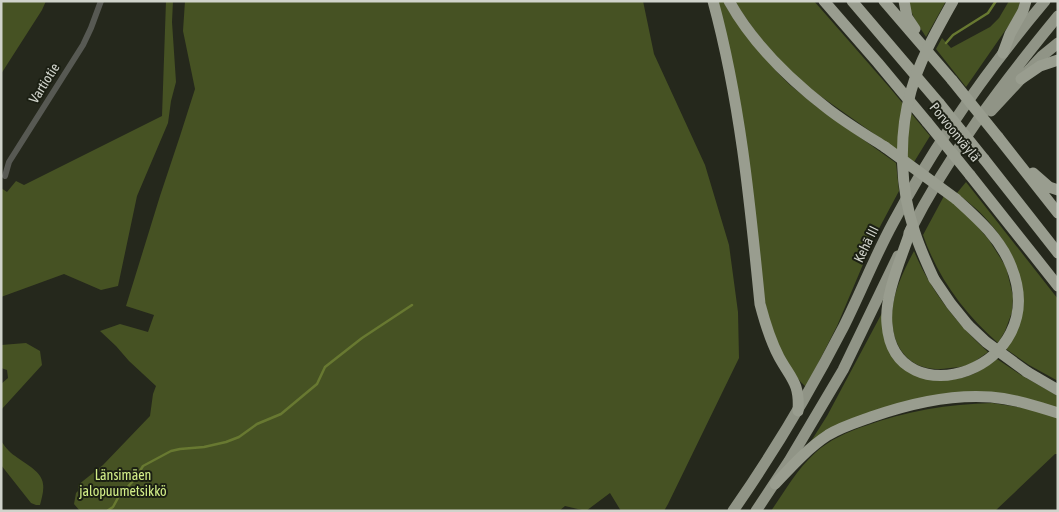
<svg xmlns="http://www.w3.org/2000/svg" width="1059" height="512" font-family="'Asap Condensed',sans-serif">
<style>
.green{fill:#465223}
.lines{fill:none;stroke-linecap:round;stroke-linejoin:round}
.stream{stroke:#687931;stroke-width:2.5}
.minor{stroke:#575953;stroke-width:6}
.trunk{stroke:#909486;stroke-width:11}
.motorway{stroke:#999d8f;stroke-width:11}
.motorway-bridge{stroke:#999d8f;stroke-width:11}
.labels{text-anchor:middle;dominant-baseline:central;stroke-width:4;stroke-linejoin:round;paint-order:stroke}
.street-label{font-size:14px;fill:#d0d3cb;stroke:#1b1f13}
.park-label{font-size:14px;fill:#d2ed88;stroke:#1b1f13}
</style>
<rect width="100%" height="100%" fill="#25281c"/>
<path class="green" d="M1 1H46L42 10 1 74Z
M166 1H173L172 22 176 82 171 101 168 123 137 196 118 286 101 290 64 274 1 297V188L7 192 16 181 24 185 162 116Z
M185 1H643L654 54 705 165 729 245 738 312 739 358 668 504 664 511H621L610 493 586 511 565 506 559 511H80L74 504 76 493 78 491V485L103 465 150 416 153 394 156 386 129 361 116 346 100 331 120 324 148 332 154 315 126 306 160 196 180 136 195 89 183 31Z
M718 1H723L730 13 777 72 790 85 816 106 896 163 899 191 875 236 837 326 806 387C793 376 784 358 777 343 762 308 761 268 755 231 743 154 730 78 718 1Z
M735 1H814L890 88 930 136 914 162 802 83 770 52 739 8Z
M908 1H946L926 37C919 26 911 15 908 1Z
M1009 1H1020L1018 10 1009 25 966 87 936 49 942 38 951 48 990 27 999 18Z
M966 182 1058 299V381L1029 365 1006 349C1037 308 1021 258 989 222 980 211 968 202 957 193Z
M944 196 966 213 989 240 1006 267 1013 296 1012 312 1005 331 998 343C964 313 938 278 923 235Z
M914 251C930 290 957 324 988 352 982 356 976 361 969 365 964 367 956 367 950 368 912 375 890 349 892 312 894 290 904 270 914 251Z
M882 313C883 323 883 334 886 343 899 378 939 387 971 375 981 371 988 365 997 359L1021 375 1058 396V408L1036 401H919L808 446 827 416Z
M26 343 40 351 42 365 1 410V384L8 378 7 370 1 368V345Z
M992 403 1025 408 1058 417V454H1055L995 511H771C785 491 797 469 815 453 829 440 847 432 865 426 906 411 948 404 992 403Z
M1 441C4 445 6 448 9 451 18 460 39 469 42 480 45 488 42 497 40 505H36L31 503 1 465Z"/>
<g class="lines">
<path class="stream" d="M946 43 953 35 988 13 996 1
M107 511 113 507 119 496 135 479 143 466 171 451 180 449 204 447 226 442 239 437 257 424 281 414 317 384 325 367 362 338 412 305"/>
<path class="minor" d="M5 176 9 162 83 45 91 28 101 1"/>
<path class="trunk" d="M991 111 1042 56 1058 43
M909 233C949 154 1002 84 1058 16
M733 511C774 452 811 390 844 326 861 292 875 256 893 223 935 144 987 70 1045 1
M756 511 789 461 843 370 898 256"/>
<path class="motorway" d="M713 1C740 100 750 203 760 304 765 323 770 340 779 357 791 379 800 383 798 411
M729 1C753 44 789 79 828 109 846 123 866 135 885 147
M824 1 878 63 927 122
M852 1 939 103
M884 1 952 80
M904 1 907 17 915 29
M1003 53 1010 34 1023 11 1026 1
M1021 79 1040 66 1058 60
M998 137 1058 213
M984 159 1058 253
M1033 173 1049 187 1058 190
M970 175 1058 286
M911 229C902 257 884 295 887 324 894 420 1054 371 1011 266 1000 238 977 218 956 199
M934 279 951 304 968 325
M1027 372 1058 390
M775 484C791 467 808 448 828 435 841 427 857 422 871 417 908 404 951 394 991 397 1014 399 1036 406 1058 413"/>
<path class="motorway-bridge" d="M952 80 998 137
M939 103 984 159
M927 122 970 175
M885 147 956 199
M934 279C927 264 920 249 915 233 900 189 898 136 911 91 920 59 937 30 953 1
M968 325 986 342 1027 372"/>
</g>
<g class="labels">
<g class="street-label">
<text transform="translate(44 83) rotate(-58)">Vartiotie</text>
<text transform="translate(955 132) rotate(51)">Porvoonväylä</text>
<text transform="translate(866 244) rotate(-64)">Kehä III</text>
</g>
<g class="park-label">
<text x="123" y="475">Länsimäen<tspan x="123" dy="16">jalopuumetsikkö</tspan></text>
</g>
</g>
<rect width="1059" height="512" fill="none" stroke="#d0d3cb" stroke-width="5"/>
</svg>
